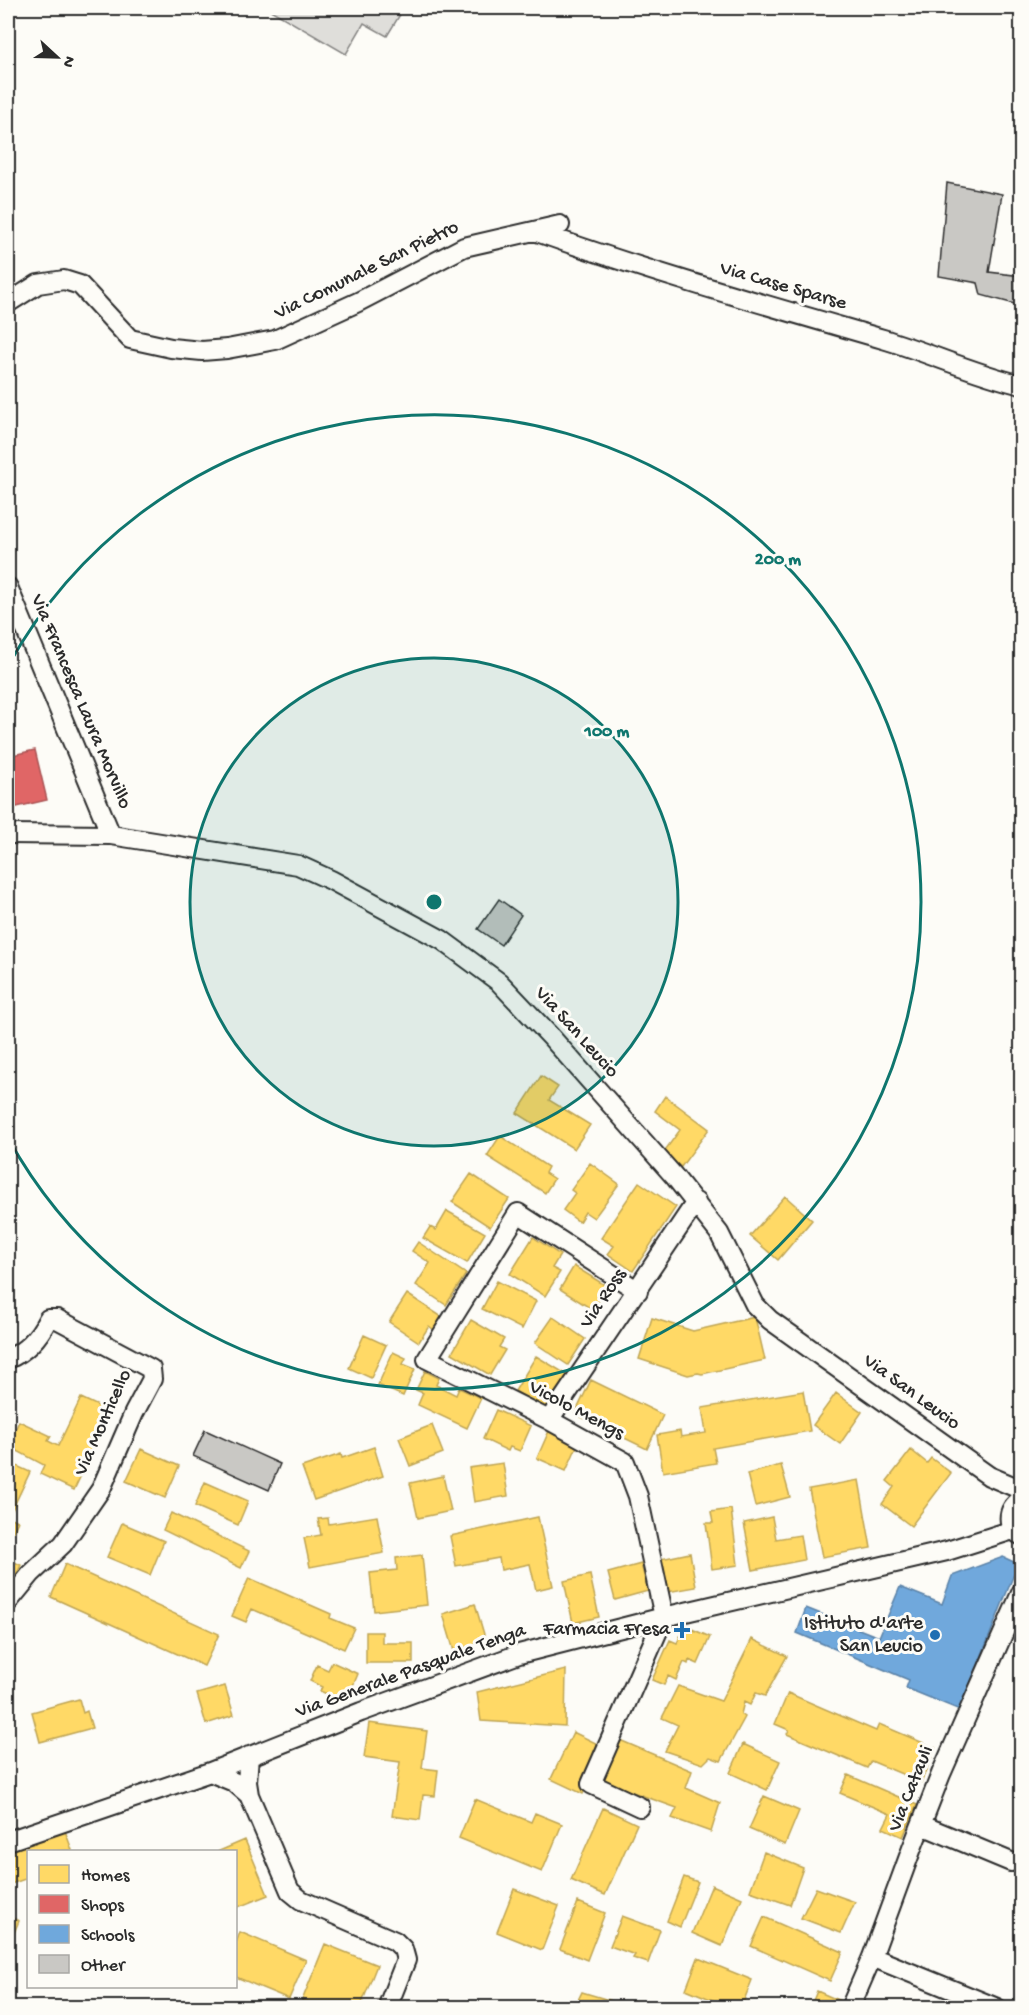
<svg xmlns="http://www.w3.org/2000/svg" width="1029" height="2015" font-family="'Gochi Hand',sans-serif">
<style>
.green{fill:#dfdeda;stroke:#858482;stroke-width:1.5}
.homes{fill:#ffd966;stroke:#bfa554;stroke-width:1.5}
.shops{fill:#e06666;stroke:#aa5454;stroke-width:1.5}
.schools{fill:#6fa8dc;stroke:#5b82a7;stroke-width:1.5}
.building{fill:#c9c8c4;stroke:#2b2b2b;stroke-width:1.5}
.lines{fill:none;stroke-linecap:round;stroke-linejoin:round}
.minor-casing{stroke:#2b2b2b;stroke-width:22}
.minor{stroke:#fdfcf7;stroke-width:18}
.ring{fill:none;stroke:#0f766e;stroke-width:3}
.poi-dot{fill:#1f6fb2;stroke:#fdfcf7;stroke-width:2}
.labels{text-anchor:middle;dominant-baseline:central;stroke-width:6;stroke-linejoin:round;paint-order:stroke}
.street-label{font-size:20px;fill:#2b2b2b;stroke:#fdfcf7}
.poi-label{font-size:20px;fill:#2b2b2b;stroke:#fdfcf7;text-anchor:end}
.centre{fill:#0f766e;stroke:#fdfcf7;stroke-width:3}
.ring-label{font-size:18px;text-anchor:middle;font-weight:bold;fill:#0f766e;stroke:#fdfcf7;stroke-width:6;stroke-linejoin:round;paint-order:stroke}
</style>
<rect width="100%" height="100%" fill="#fdfcf7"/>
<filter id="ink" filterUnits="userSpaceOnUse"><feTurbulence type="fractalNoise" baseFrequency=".0167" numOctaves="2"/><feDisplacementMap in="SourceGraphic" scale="12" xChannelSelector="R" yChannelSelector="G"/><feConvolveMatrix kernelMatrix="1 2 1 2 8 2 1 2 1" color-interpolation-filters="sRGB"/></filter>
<g filter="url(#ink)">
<path class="green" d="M267 8H404L387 36 364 23 346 54Z"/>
<path class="homes" d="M541 1076 558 1087 549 1100 590 1125 574 1149 517 1113Z
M665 1096 709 1129 681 1167 663 1153 680 1130 655 1111Z
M500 1136 548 1167 545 1173 554 1179 545 1193 487 1156Z
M590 1163 619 1184 594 1218 585 1212 579 1222 563 1210 575 1193 571 1190Z
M471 1174 509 1199 490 1227 452 1202Z
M639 1182 676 1207 633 1271 608 1254 614 1246 601 1238Z
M785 1196 812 1220 778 1260 750 1236Z
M447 1211 485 1233 467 1263 423 1238 430 1227 436 1230Z
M533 1237 560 1255 552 1268 560 1272 545 1296 510 1274Z
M418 1242 466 1274 446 1305 416 1285 430 1263 412 1251Z
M574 1266 608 1287 593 1310 560 1289Z
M497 1281 536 1301 522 1329 482 1309Z
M407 1294 442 1317 434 1330 429 1326 419 1342 389 1322Z
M553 1317 585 1339 568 1365 535 1343Z
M755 1317 765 1360 702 1374 698 1373 688 1375 639 1359 652 1318 693 1331Z
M471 1320 504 1339 499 1347 505 1350 490 1375 452 1353Z
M364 1335 386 1345 371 1378 349 1368Z
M393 1352 406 1358 403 1364 415 1369 403 1396 378 1385Z
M536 1356 571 1377 549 1412 515 1391Z
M425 1371 439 1378 436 1385 456 1395 459 1388 481 1398 467 1428 418 1405 423 1393 416 1390Z
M591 1380 663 1415 647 1449 575 1414Z
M803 1391 810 1431 713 1448 716 1463 663 1472 657 1435 680 1431 681 1437 706 1433 702 1408Z
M836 1393 862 1412 840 1444 813 1425Z
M81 1398 111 1412 74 1490 40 1474 44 1465 8 1446 19 1421 51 1436 48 1441 58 1446Z
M496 1410 531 1426 520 1451 510 1447 508 1451 483 1439Z
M432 1425 443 1453 410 1466 399 1438Z
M549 1431 578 1444 566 1471 537 1458Z
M374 1447 383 1476 314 1500 302 1467 341 1454 342 1458Z
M141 1449 179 1466 165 1498 126 1481Z
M911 1450 927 1463 931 1458 951 1473 911 1526 882 1504 894 1487 887 1481Z
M8 1462 30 1472 12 1510 8 1508Z
M503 1463 508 1496 474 1502 469 1468Z
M781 1465 790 1497 755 1506 747 1474Z
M443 1476 451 1511 418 1518 410 1483Z
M859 1480 871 1548 822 1557 809 1489Z
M205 1482 248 1501 238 1525 195 1506Z
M731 1509 738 1565 712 1569 706 1523H713L711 1512Z
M171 1513 249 1551 241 1568 163 1530Z
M8 1516 18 1521 8 1543Z
M377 1516 384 1553 310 1567 304 1538 321 1535 318 1519 328 1518 329 1524Z
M538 1517 553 1586 536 1590 530 1564 501 1570 499 1558 456 1566 450 1536Z
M772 1517 776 1539 800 1535 804 1560 753 1570 744 1523Z
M122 1523 164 1541 150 1575 107 1557Z
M690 1553 696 1587 662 1593 656 1560Z
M422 1555 427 1605 374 1611 370 1573 397 1570 396 1558Z
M8 1559 21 1565 8 1594Z
M65 1564 219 1634 204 1666 51 1597Z
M641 1564 648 1591 615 1600 608 1573Z
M590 1575 599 1617 573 1623 564 1581Z
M249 1578 331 1614 330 1618 354 1628 344 1649 252 1609 246 1622 232 1616Z
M475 1604 486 1641 454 1651 443 1614Z
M685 1626 710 1637 698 1664 689 1660 688 1664 684 1662 676 1680 668 1676 664 1685 652 1680 670 1640 677 1643Z
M366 1632H382V1643H413V1663H366Z
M752 1639 787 1656 765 1696 756 1693 750 1705 744 1702 741 1714 745 1717 721 1761 710 1757 703 1764 665 1751 678 1725 662 1718 678 1686 721 1701Z
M332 1662 358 1674 346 1702 320 1691 322 1687 310 1681 317 1665 328 1670Z
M566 1670 565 1726 481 1721 477 1692Z
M225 1686 234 1715 206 1724 197 1694Z
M788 1693 876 1731 879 1724 935 1748 921 1782 871 1761 867 1768 787 1734 789 1730 775 1724Z
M79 1699 83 1713 87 1711 92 1728 40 1742 32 1712Z
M369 1723 427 1731 422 1768 438 1770 435 1796 423 1795 420 1820 392 1816 400 1762 364 1757Z
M573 1732 604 1747 583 1794 551 1779Z
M615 1738 692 1771 686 1788 720 1803 711 1832 672 1818 677 1808 599 1780Z
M743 1744 780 1761 767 1790 730 1773Z
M848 1775 917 1805 903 1837 883 1828 890 1814 840 1793Z
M764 1796 799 1811 785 1845 749 1829Z
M475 1799 531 1822 535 1813 562 1824 542 1872 459 1838Z
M603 1808 637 1824 605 1895 571 1880Z
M64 1828 72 1850 28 1852V1878L8 1885V1848Z
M245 1840 268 1895 236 1908V1852H217Z
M764 1852 803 1868 790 1905 750 1891Z
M684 1877 698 1882 680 1927 667 1921Z
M712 1885 742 1898 722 1946 692 1933Z
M816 1888 855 1902 841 1933 801 1918Z
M514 1889 559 1906 542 1950 497 1932Z
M578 1902 605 1913 587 1960 560 1949Z
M8 1916 19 1921 8 1947Z
M622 1916 660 1930 648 1963 633 1958 635 1955 610 1946Z
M764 1917 843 1952 830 1981 751 1946Z
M240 1932 306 1960 289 1999 236 1977V1943Z
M325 1944 377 1965 360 2008H299Z
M698 1958 752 1980 741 2008H732L686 1989Z
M817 1991 847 2004 846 2008H810Z
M582 1992 626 2005V2008H574Z"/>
<path class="shops" d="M35 750 47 800 8 809V756Z"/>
<path class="schools" d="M1003 1557 1018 1564 960 1710 906 1688 909 1680 797 1633 806 1608 879 1637 900 1587 942 1604 952 1576Z"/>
<path class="building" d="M947 183 1002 194 989 272 1022 276V306L981 295 978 283 939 276Z
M499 899 521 915 501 945 478 929Z
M205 1430 280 1464 269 1490 193 1456Z"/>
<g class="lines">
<defs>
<path id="minor" d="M534 231C649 272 766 305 883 339 930 353 974 374 1022 385
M8 303 38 284 64 280 80 285 130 339 171 348 202 351 227 349 275 340 358 302 464 247 560 225
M8 587 111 835
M8 834 111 835 298 865 331 880 442 940 499 982 551 1037 674 1176 719 1233 755 1305 770 1320 989 1476 1022 1490
M638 1291 518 1213 427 1359 549 1420 625 1462 638 1496 664 1617 591 1784 640 1807
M8 1359C27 1351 39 1337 48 1319H57L151 1369 152 1379 134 1413 101 1489 63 1544 31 1574 8 1602
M549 1420 696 1202
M1022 1499C1006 1509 1005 1527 1022 1536
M249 1756 247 1782 249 1795 290 1891 301 1900 395 1941 403 1949 406 1960 387 2008
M210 1772 234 1782 249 1795
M922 1825 1011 1862
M8 1841 210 1772 361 1712 519 1654 664 1617 947 1551 1013 1530
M872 1957 997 2008
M850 2008 872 1957 912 1848 941 1774 1022 1591"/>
</defs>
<use href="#minor" class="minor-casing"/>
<use href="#minor" class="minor"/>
</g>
</g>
<circle cx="434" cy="902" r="244" fill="#0f766e" fill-opacity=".12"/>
<g class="ring">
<circle cx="434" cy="902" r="244"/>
<path d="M8 666A487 487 0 1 1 8 1138"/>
</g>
<g class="poi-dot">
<path d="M679 1621h6v6h6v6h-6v6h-6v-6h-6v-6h6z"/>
<circle cx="935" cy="1635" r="6"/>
</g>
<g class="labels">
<g class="street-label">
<text transform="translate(367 271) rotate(-26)">Via Comunale San Pietro</text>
<text transform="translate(783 287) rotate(16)">Via Case Sparse</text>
<text transform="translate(80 702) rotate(67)">Via Francesca Laura Morvillo</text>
<text transform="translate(576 1033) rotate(48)">Via San Leucio</text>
<text transform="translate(604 1299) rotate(-56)">Via Ross</text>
<text transform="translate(911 1393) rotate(36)">Via San Leucio</text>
<text transform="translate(576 1411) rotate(28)">Vicolo Mengs</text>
<text transform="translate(104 1423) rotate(-66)">Via Monticello</text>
<text transform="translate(411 1672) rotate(-20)">Via Generale Pasquale Tenga</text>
<text transform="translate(912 1789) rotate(-68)">Via Catauli</text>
</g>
<g class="poi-label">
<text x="923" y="1624">Istituto d'arte<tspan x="923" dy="23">San Leucio</tspan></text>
<text x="670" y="1630">Farmacia Fresa</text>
</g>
</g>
<circle cx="434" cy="902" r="9" class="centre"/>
<g class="ring-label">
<text x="778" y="564">200 m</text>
<text x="607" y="736">100 m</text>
</g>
<rect width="1029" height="2015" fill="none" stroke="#fdfcf7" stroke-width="30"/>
<rect x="15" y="15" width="999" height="1985" fill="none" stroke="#2b2b2b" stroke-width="2" filter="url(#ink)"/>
<rect x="27" y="1850" width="210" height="138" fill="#fdfcf7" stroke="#a9a8a5" stroke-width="1.5"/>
<rect x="39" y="1865" width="30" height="18" fill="#ffd966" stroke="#a9a8a5" stroke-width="1.5"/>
<text x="81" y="1880" font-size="18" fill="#2b2b2b">Homes</text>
<rect x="39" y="1895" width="30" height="18" fill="#e06666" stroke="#a9a8a5" stroke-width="1.5"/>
<text x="81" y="1910" font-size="18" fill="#2b2b2b">Shops</text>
<rect x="39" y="1925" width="30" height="18" fill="#6fa8dc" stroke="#a9a8a5" stroke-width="1.5"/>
<text x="81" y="1940" font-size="18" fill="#2b2b2b">Schools</text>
<rect x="39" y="1955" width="30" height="18" fill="#c9c8c4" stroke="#a9a8a5" stroke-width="1.5"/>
<text x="81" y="1970" font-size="18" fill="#2b2b2b">Other</text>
<g transform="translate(57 57) rotate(112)" stroke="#fdfcf7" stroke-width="4.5" paint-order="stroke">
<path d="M0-4.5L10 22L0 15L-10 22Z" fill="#2b2b2b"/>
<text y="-9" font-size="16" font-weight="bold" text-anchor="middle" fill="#2b2b2b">N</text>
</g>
</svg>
